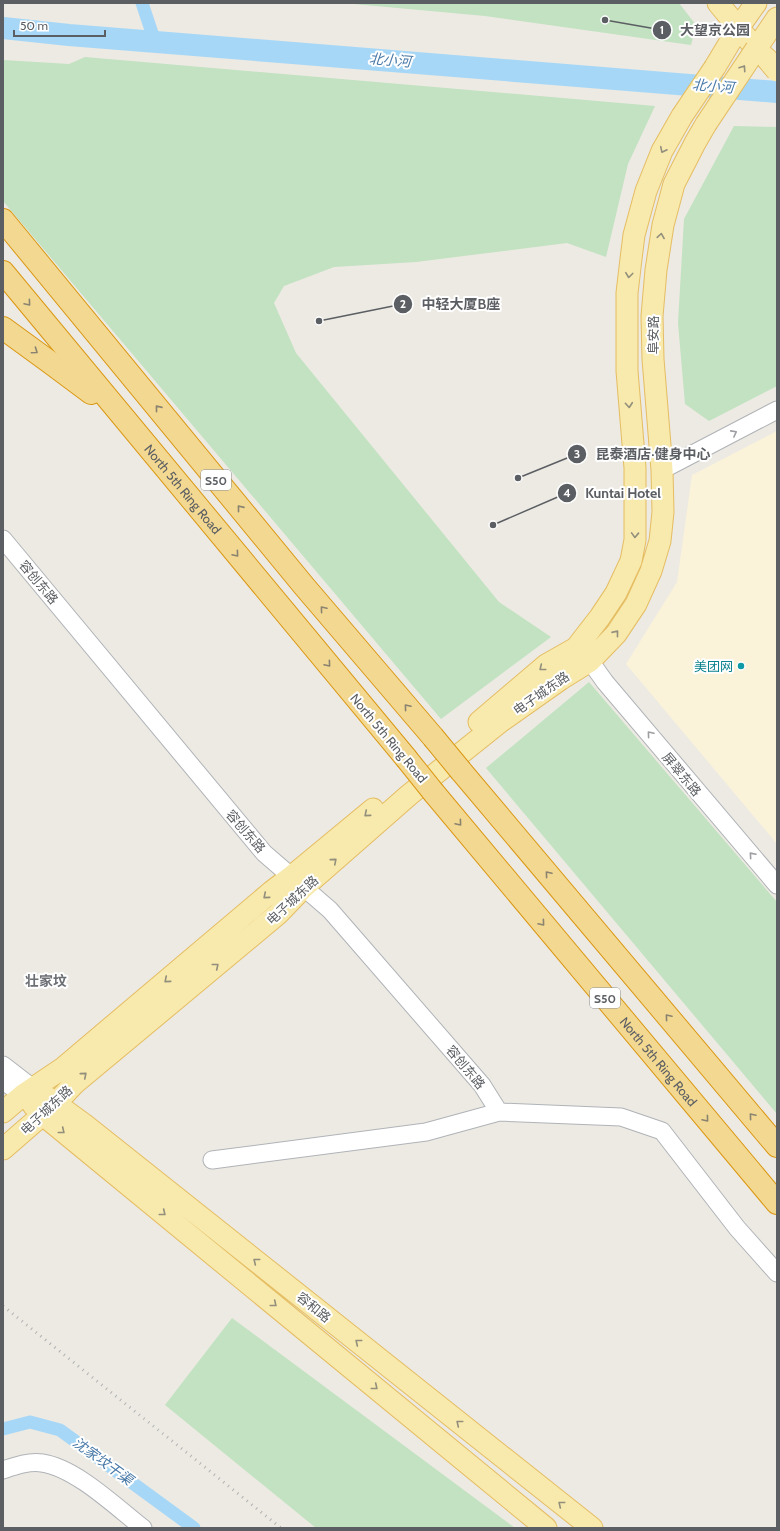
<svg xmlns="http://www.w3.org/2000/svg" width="780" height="1531" font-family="Cabin,'Noto Sans SC',sans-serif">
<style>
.commercial{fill:#faf2d9}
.green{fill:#c2e2c1}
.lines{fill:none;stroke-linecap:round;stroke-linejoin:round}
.canal{stroke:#a7d7f7;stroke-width:13}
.river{stroke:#a7d7f7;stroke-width:22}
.minor-casing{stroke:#b0b3b7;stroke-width:19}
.major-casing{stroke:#e5bd63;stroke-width:23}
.highway-casing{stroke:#db9813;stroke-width:24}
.minor{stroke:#fff;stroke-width:17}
.major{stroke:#f8e9ac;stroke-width:21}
.highway{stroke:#f3d892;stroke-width:22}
.rail{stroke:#b1b2b2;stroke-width:3;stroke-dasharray:1 5;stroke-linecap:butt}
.major-bridge-casing{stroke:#e5bd63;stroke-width:23;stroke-linecap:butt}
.highway-bridge-casing{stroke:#db9813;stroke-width:24;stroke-linecap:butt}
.major-bridge{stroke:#f8e9ac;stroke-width:21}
.highway-bridge{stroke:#f3d892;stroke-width:22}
.oneway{stroke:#928f7c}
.oneway2{stroke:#898370}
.oneway3{stroke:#9d9ea1}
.culture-dot{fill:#0f9aa8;stroke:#fff;stroke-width:1.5}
.labels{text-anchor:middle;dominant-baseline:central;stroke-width:4;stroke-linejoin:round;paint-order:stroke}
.shield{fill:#fff;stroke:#8c8e91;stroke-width:1}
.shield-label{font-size:12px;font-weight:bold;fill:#5b5e62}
.street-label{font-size:13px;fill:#5b5e62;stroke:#fff}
.culture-label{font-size:13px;fill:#0d838f;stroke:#fff;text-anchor:end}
.water-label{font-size:14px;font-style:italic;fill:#4778a7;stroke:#fff}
.neighbourhood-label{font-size:14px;font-weight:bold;fill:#6c7074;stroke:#fff}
.leader{fill:none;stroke:#5b5e62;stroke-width:1.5}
.callout-dot{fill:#5b5e62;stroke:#fff;stroke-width:1.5}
.mark-label{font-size:12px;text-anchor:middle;font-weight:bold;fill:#fff}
.callout-label{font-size:14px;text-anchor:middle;font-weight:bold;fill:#5b5e62;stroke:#fff;stroke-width:4;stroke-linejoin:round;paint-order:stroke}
</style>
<rect width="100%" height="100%" fill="#eceae3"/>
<path class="commercial" d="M777 431V844L626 664 677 582 692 475Z"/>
<path class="green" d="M343 3H679L696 25 691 45 485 16Z
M85 57 655 106 628 164 606 257 567 243 416 262 334 267 284 286 274 303 296 353 499 602 551 637 441 719 3 201V60L69 64Z
M734 126 777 127V386L709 421 685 404 678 323 684 219Z
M589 682 777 902V1114L486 768Z
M232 1318 515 1528H316L165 1405Z"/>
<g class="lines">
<path class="canal" d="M142 3 155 42
M3 1429 30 1422 60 1430 194 1528"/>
<path class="river" d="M3 28 69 35 777 92"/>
<defs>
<path id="minor" d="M662 470 777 410
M3 539 264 853 330 910 482 1085 499 1112
M590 661 605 682 777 885
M3 1065 34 1089
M3 1081 23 1095
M212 1160 426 1132 499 1112 621 1117 662 1131 737 1228 777 1273
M3 1470C15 1466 29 1461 42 1463 76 1468 116 1507 143 1528"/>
<path id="major" d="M718 3 756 49 767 59
M756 49 777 18
M715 67 739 27 756 3
M479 722 546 665 576 648 600 617 616 593 631 561 635 540V468L627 371V293L631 259 634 235 646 191 662 151 682 116
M44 1095 85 1125 592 1528
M33 1105 43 1115 546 1528
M3 1112 23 1095 63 1068 271 892 292 876 373 809
M3 1149 56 1103 74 1084 278 914 304 887 409 795 500 722 561 679 590 661 616 634 636 604 651 571 660 541 663 512 662 470 653 359 652 316 656 270 663 225 674 184 695 143 706 124"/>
<g id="highway">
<path d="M3 220 304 586 433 737"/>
<path id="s1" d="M3 272 406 758"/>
<path d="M3 328 51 363 91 393"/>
<path d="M461 771 777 1146"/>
<path id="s2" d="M434 793 777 1203"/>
</g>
</defs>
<use href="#minor" class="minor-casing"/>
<use href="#major" class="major-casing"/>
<use href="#highway" class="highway-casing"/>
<use href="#minor" class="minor"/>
<use href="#major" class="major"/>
<use href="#highway" class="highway"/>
<path class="rail" d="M3 1306 281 1528"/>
<defs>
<path id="major-bridge" d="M767 59 777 71
M682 116 715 67
M706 124 756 49"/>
<path id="highway-bridge" d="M433 737 461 771
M406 758 434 793"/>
</defs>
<use href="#major-bridge" class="major-bridge-casing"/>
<use href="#highway-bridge" class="highway-bridge-casing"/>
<use href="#major-bridge" class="major-bridge"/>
<use href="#highway-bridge" class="highway-bridge"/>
</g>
<defs><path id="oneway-chevron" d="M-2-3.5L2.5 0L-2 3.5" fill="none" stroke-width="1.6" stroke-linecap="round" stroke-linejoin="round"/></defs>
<g class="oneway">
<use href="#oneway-chevron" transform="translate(743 68) rotate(-56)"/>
<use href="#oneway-chevron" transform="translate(663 150) rotate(116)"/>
<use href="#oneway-chevron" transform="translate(661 236) rotate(-81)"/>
<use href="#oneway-chevron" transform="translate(629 275) rotate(97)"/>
<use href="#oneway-chevron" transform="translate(629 405) rotate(85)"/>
<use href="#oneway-chevron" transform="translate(635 535) rotate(92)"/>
<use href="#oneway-chevron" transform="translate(616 633) rotate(-51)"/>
<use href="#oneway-chevron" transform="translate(542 668) rotate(141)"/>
<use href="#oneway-chevron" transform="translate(367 814) rotate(140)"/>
<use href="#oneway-chevron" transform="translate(334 861) rotate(-41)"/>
<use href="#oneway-chevron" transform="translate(266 896) rotate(140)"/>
<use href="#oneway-chevron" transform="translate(216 966) rotate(-39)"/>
<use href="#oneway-chevron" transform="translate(167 980) rotate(140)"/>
<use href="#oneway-chevron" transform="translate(84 1075) rotate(-40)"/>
<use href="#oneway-chevron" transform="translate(62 1131) rotate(39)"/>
<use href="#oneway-chevron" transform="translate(163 1213) rotate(39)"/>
<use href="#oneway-chevron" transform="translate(256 1261) rotate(-141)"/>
<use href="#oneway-chevron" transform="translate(274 1304) rotate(39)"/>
<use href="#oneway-chevron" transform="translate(358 1342) rotate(-141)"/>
<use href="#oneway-chevron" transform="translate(375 1387) rotate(39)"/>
<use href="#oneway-chevron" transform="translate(459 1423) rotate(-141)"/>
<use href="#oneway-chevron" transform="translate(561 1504) rotate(-141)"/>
</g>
<g class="oneway2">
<use href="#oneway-chevron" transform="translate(28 303) rotate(50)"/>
<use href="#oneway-chevron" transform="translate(35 351) rotate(35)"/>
<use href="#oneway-chevron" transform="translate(158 408) rotate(-129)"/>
<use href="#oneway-chevron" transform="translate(240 508) rotate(-129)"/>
<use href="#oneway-chevron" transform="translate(236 554) rotate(50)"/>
<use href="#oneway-chevron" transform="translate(323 609) rotate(-130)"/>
<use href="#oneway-chevron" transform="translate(328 664) rotate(50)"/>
<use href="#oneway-chevron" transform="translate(407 707) rotate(-130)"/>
<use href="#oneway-chevron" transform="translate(459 823) rotate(50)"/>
<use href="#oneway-chevron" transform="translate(548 874) rotate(-130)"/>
<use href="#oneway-chevron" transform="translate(542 923) rotate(50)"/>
<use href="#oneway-chevron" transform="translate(668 1017) rotate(-130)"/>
<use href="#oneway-chevron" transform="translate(752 1116) rotate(-130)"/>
<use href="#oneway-chevron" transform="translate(706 1119) rotate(50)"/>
</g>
<g class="oneway3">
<use href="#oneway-chevron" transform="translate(734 433) rotate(-28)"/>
<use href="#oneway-chevron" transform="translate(650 734) rotate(-130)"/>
<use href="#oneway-chevron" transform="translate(752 855) rotate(-131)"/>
</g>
<circle class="culture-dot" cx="741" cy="666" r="4"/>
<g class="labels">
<g class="shield">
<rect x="201" y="470" width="30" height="20" rx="3"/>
<rect x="590" y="988" width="30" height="20" rx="3"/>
</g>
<g class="shield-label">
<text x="216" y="480">S50</text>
<text x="605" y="998">S50</text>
</g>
<g class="street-label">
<text transform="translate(653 335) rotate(-90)">阜安路</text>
<text stroke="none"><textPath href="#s1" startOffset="282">North 5th Ring Road</textPath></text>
<text transform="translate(39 582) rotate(50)">容创东路</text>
<text transform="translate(541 693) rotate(-35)">电子城东路</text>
<text transform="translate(389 738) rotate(50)">North 5th Ring Road</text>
<text transform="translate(682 774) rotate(50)">屏翠东路</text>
<text transform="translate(246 831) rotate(49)">容创东路</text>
<text transform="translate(292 900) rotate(-43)">电子城东路</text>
<text stroke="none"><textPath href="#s2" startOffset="350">North 5th Ring Road</textPath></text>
<text transform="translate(466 1067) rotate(50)">容创东路</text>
<text transform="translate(46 1110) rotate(-43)">电子城东路</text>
<text transform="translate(314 1307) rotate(39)">容和路</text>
</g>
<g class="culture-label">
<text x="733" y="666">美团网</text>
</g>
<g class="water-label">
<text transform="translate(390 60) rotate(5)">北小河</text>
<text transform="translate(713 86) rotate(5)">北小河</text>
<text transform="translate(103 1461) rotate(36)">沈家坟干渠</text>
</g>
<g class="neighbourhood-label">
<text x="46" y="981">壮家坟</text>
</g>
</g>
<path class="leader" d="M605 20L662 30M319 321L403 304M518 478L577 454M493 525L567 493"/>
<g class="callout-dot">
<circle cx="605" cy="20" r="4"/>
<circle cx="319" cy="321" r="4"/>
<circle cx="518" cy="478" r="4"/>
<circle cx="493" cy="525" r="4"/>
<circle cx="662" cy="30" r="10"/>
<circle cx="403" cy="304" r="10"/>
<circle cx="577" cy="454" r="10"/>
<circle cx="567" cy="493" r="10"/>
</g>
<g class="mark-label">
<text x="662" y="34">1</text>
<text x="403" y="308">2</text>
<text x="577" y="458">3</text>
<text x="567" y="497">4</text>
</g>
<g class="callout-label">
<text x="715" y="35">大望京公园</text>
<text x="461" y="309">中轻大厦B座</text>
<text x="653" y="459">昆泰酒店·健身中心</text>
<text x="623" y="498">Kuntai Hotel</text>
</g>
<rect width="780" height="1531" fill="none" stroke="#5b5e62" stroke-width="8"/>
<path d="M14 30v6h91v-6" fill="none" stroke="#5b5e62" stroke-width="2"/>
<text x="20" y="30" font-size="12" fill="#5b5e62" stroke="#ffffff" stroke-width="3" paint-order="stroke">50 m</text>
</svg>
